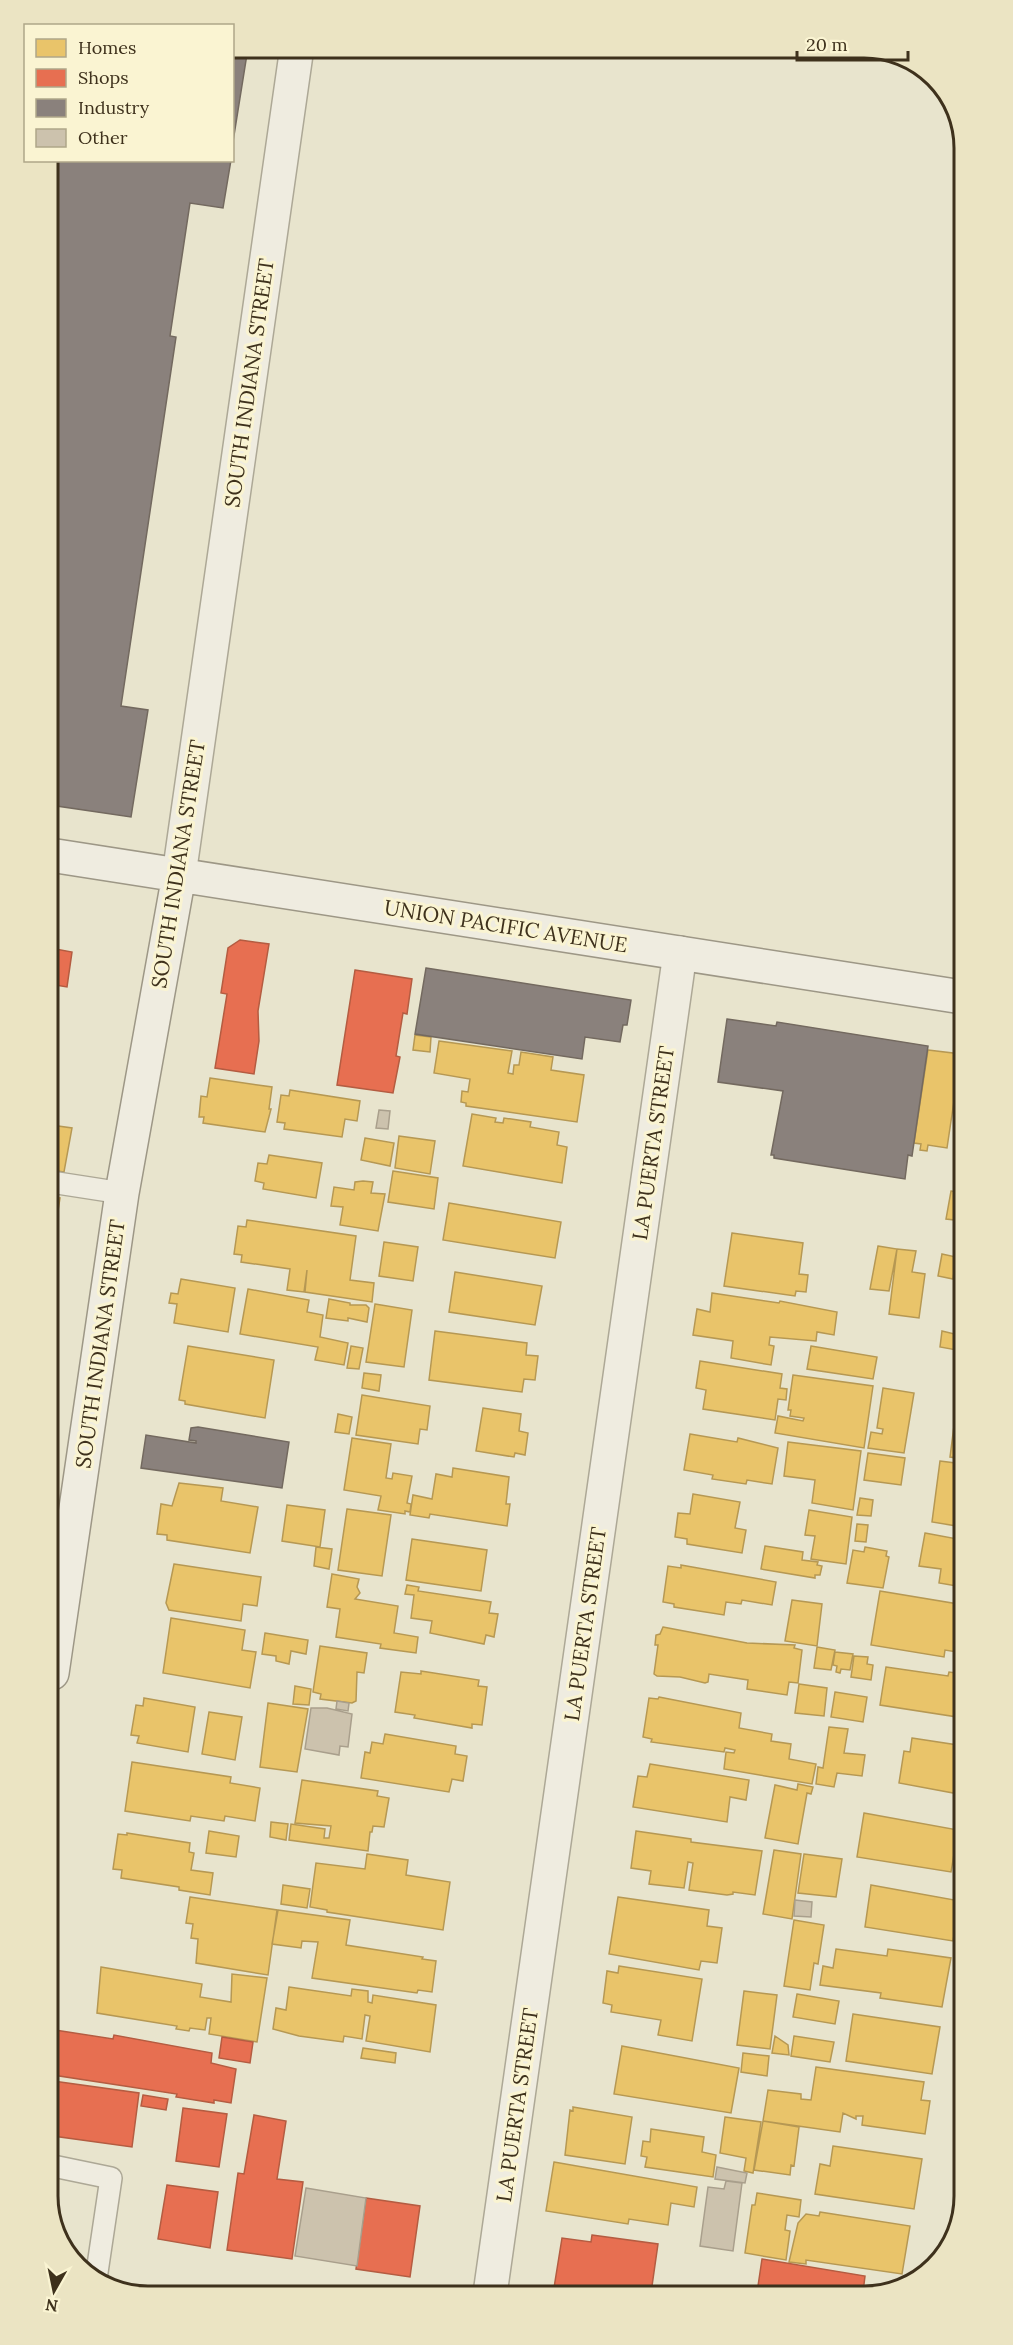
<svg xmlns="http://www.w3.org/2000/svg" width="1013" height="2345" font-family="Lora,serif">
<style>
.homes{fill:#e9c46a;stroke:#b69853;stroke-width:1.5}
.shops{fill:#e76f51;stroke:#b45c41;stroke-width:1.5}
.industry{fill:#8a817c;stroke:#73695f;stroke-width:1.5}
.building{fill:#ccc2ad;stroke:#a99f8c;stroke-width:1.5}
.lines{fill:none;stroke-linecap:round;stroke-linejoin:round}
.lane-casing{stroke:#ada896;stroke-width:24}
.street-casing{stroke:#ada896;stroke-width:36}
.secondary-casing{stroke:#9d9786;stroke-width:36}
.lane{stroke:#efece0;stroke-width:21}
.street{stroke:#efece0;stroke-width:33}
.secondary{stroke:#efece0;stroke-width:33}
.labels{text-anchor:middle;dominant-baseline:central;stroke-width:6;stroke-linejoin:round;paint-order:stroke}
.street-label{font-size:21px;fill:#3e311c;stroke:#faf4d2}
.rim{fill:none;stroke:#3e311c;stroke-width:3}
</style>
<rect width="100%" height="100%" fill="#e8e4cd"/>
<path class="homes" d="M415 1035 431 1037 430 1052 413 1050Z
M439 1041 512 1051 508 1073 513 1074 514 1065H519L521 1052 553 1057 551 1070 584 1075 577 1122 466 1106V1103L461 1102 462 1091 468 1092 470 1079 434 1073Z
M928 1050 961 1054 947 1148 928 1145 927 1151 920 1150 921 1144 914 1143Z
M210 1078 272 1087 269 1109H271L265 1132 203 1123 204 1117H199L201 1096 207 1097Z
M290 1090 360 1101 357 1121 345 1119 342 1137 284 1129 285 1123 277 1122 281 1095 289 1096Z
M472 1114 496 1118 495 1122 503 1123 504 1118 531 1122 530 1127 559 1132 557 1145 567 1147 562 1183 463 1166Z
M51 1125 72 1128 64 1172 51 1170Z
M399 1136 435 1141 430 1174 395 1168Z
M365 1138 394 1143 390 1166 361 1160Z
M269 1155 322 1163 316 1198 263 1189 264 1183 255 1181 258 1163 267 1164Z
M393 1171 438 1178 434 1209 388 1202Z
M363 1181 373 1182 371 1193 385 1194 378 1231 340 1225 343 1207 331 1206 334 1187 354 1190 355 1182Z
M951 1191 962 1193 963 1221 946 1219Z
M51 1197 60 1198 53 1243H51Z
M449 1203 561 1222 555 1258 443 1240Z
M247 1220 356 1236 350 1280 374 1283 372 1302 305 1292 307 1270 304 1292 287 1290 290 1269 241 1262 242 1255 234 1254 238 1226 246 1227Z
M732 1233 803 1243 799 1274 808 1275 806 1292 796 1291 795 1296 724 1286Z
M384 1242 418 1247 413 1281 379 1276Z
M878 1246 897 1249 889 1291 870 1289Z
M897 1249 916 1251 912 1272 925 1274 919 1318 889 1314Z
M942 1254 956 1257 953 1279 938 1276Z
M455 1272 542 1286 535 1325 449 1312Z
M181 1279 235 1288 228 1332 174 1323 177 1304 169 1303 171 1293 178 1294Z
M248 1289 309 1300 307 1312 323 1315 320 1337 348 1343 344 1365 315 1360 318 1347 240 1334Z
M712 1293 779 1303 780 1301 837 1312 834 1335 817 1332 816 1341 770 1337 769 1345 774 1346 771 1365 731 1358 733 1341 693 1335 697 1309 710 1312Z
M329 1299 350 1303V1305H366L369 1308 367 1322 348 1318V1321L326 1318Z
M375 1304 412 1310 404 1367 366 1362Z
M435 1331 527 1343 526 1355 538 1356 535 1380 524 1379 522 1392 429 1380Z
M942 1331 963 1336V1373L954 1372 957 1350 940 1347Z
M188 1346 274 1360 265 1418 185 1404V1401L179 1400Z
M351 1346 363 1348 359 1369 347 1368Z
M811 1346 877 1357 873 1379 807 1369Z
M700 1361 782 1374 780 1388 787 1389 786 1400 778 1399 775 1420 703 1409 706 1390 696 1388Z
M364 1373 381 1375 379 1391 362 1388Z
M793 1375 873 1386 864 1448 775 1433 778 1416 803 1421 804 1418 790 1416 791 1410H788Z
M883 1388 914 1393 904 1453 868 1448 871 1432 882 1434 883 1429 877 1428Z
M362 1395 430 1406 427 1430 420 1429 418 1444 356 1435Z
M483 1408 521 1414 519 1431 528 1433 525 1455 515 1453 514 1457 476 1451Z
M956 1410 963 1411V1459L950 1457Z
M338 1414 352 1417 349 1434 335 1432Z
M690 1434 737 1442 738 1438 778 1448 772 1484 747 1480 746 1484 712 1479 713 1475 684 1470Z
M352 1438 391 1444 386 1478 392 1479 393 1473 412 1476 407 1503 411 1504 410 1512 405 1511V1514L378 1510 381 1496 344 1490Z
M788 1442 861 1451 853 1510 812 1503 815 1480 784 1476Z
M868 1453 905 1458 901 1485 864 1480Z
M940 1461 963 1464V1527L932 1522Z
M453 1468 509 1477 506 1504H510L507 1526 430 1514 429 1518 410 1515 413 1495 432 1499 436 1474 452 1477Z
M179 1483 223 1488 221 1501 258 1507 250 1553 167 1540V1535L157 1534 161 1504 172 1506Z
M693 1494 740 1502 735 1528 746 1530 742 1553 687 1544V1539L675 1537 678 1513 690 1514Z
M860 1498 873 1500 871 1516 857 1515Z
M287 1505 325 1510 320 1547 282 1541Z
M347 1509 391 1515 382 1576 338 1570Z
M809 1510 852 1517 846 1564 811 1559 815 1536 805 1535Z
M857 1524 868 1525 866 1542 855 1541Z
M925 1533 963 1540V1587L939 1583 941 1569 919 1566Z
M412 1539 487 1550 481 1591 406 1580Z
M765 1546 803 1552 802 1560 818 1562 817 1565 822 1566 820 1575H815V1578L761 1569Z
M316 1547 332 1549 329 1569 314 1566Z
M865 1547 887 1551 886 1556 889 1557 883 1588 847 1583 853 1550 864 1552Z
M174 1564 261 1577 257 1606 243 1604 241 1621 169 1610 166 1603Z
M681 1565 776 1582 772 1605 742 1600 741 1604 726 1602 724 1615 674 1607V1604L663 1602 668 1566 681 1568Z
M332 1574 359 1579 357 1587 360 1593 355 1599 398 1606 394 1633 418 1637 416 1653 380 1648 381 1644 336 1637 340 1609 327 1607Z
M407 1585 419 1587 418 1591 491 1602 489 1613 498 1614 494 1637 486 1635 484 1644 430 1633 432 1621 411 1618 414 1595 405 1594Z
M880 1591 964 1605V1670H961L964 1653 945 1650 944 1657 871 1645Z
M792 1600 822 1604 817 1646 785 1641Z
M171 1618 245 1630 242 1650 256 1652 250 1688 163 1673Z
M663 1627 747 1643 795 1645 794 1648 802 1650 798 1683 789 1682 787 1695 747 1689 748 1680 709 1674 708 1682 705 1683 680 1677 657 1676 654 1674 658 1645H655L656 1635 660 1634Z
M265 1633 308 1640 306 1654 291 1651 289 1664 276 1661V1656L262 1654Z
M320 1646 367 1653 364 1673 357 1672 356 1701 352 1703 320 1699 321 1694 313 1692Z
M817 1647 835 1650 831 1670 814 1668Z
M835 1652 853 1654 850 1670 841 1669 840 1673 836 1672 837 1666 833 1665Z
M854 1656 868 1657 867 1664 873 1665 871 1680 851 1677Z
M886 1667 948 1676 949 1672 964 1674V1718L880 1705Z
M421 1671 479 1680 478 1686 487 1687 482 1725 472 1724V1728L414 1718 415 1715 395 1712 401 1672 421 1674Z
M799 1684 827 1688 824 1716 795 1713Z
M295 1686 311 1689 309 1705 293 1704Z
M835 1692 867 1697 863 1722 831 1717Z
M659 1697 741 1713 739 1728 772 1734 771 1741 791 1744 789 1759 816 1764 812 1784 724 1769 726 1752 734 1753 735 1750 725 1748 724 1752 651 1742 652 1739 643 1737 649 1698 658 1699Z
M144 1698 195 1707 188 1752 137 1743 139 1736 131 1735 136 1705 143 1706Z
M268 1703 308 1709 297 1772 260 1767Z
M209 1712 242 1717 235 1760 202 1754Z
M829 1727 848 1729 844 1753 865 1755 862 1776 837 1773 834 1787 816 1784 818 1767 823 1768Z
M385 1734 456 1746 455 1754 467 1756 463 1781 452 1779 449 1792 361 1778 365 1752 370 1753 372 1742 383 1744Z
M912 1738 964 1746V1795L899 1783 904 1751 910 1752Z
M132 1762 231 1777 230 1783 260 1788 255 1821 225 1816 224 1821 191 1816 190 1821 125 1811Z
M650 1764 749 1780 746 1800 730 1797 727 1822 633 1807 638 1776 647 1777Z
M302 1780 378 1791 377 1796 389 1798 384 1827 373 1826 372 1832H370L368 1851 289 1840 291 1824 325 1829 324 1838H329L331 1826 295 1823Z
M798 1784 813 1787 811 1794 807 1793 798 1844 765 1838 775 1785 797 1790Z
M864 1813 958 1830 951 1872 857 1857Z
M271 1822 288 1824 286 1840 270 1837Z
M209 1831 239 1836 236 1857 206 1853Z
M636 1831 691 1839V1842L762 1851 755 1895 733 1892V1894L727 1895 689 1890 693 1863 688 1862 684 1888 649 1884 651 1871 631 1868Z
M127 1833 190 1843 189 1852 194 1853 191 1870 213 1873 210 1895 179 1890V1887L121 1878 122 1870 113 1869 118 1834 127 1835Z
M774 1850 801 1854 792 1919 763 1914Z
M367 1854 408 1860 406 1875 450 1882 443 1930 327 1912V1910L310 1907 316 1863 365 1869Z
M804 1854 842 1859 836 1897 798 1893Z
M283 1885 310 1889 307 1908 281 1904Z
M871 1885 960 1901 953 1941 865 1927Z
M190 1897 277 1910 268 1975 196 1963 198 1939 191 1938 193 1924 186 1923Z
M618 1897 709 1910 707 1926 722 1928 717 1963 701 1961 699 1970 609 1954Z
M278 1910 350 1920 346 1945 423 1957 422 1959 436 1961 432 1992 418 1990 417 1993 312 1978 318 1942 302 1941 301 1948 272 1944Z
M794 1920 824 1925 818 1964 814 1963 810 1990 784 1986Z
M836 1949 887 1956 888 1949 951 1958 942 2007 880 1998 881 1993 820 1985 823 1966 833 1968Z
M619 1966 702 1979 692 2041 658 2035 661 2020 611 2012 612 2005 603 2003 607 1971 618 1973Z
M101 1967 202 1984 200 1997 231 2002 232 1974 267 1978 257 2042 209 2034 211 2018H207L205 2030 190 2028 189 2031 176 2029 177 2026 97 2013Z
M289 1987 351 1996 352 1989 368 1991V2002L372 2003 373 1995 436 2005 430 2052 366 2041 370 2016 365 2015 362 2039 344 2036 343 2042 299 2036 273 2029 276 2008 286 2010Z
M744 1991 777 1995 770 2049 737 2045Z
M797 1994 839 2001 835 2024 793 2017Z
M853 2014 940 2027 932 2074 846 2061Z
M775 2036 788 2045 789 2055 772 2053Z
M794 2036 834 2042 830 2062 791 2056Z
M622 2046 739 2068 731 2113 614 2094Z
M363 2048 396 2053 395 2063 361 2058Z
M743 2053 769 2056 767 2076 741 2072Z
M816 2067 924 2082 921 2100 930 2101 925 2134 862 2125 863 2116H856V2119L843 2113 840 2132 763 2121 768 2090 801 2094V2099L811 2100Z
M573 2107 632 2117 625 2164 565 2155 570 2110 573 2111Z
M725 2117 761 2122 753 2173 744 2171 746 2158 720 2153Z
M763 2121 799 2127 794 2166 791 2165 790 2175 754 2170Z
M651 2129 704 2137 702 2152 716 2155 713 2177 645 2167 647 2157 641 2156 643 2141 650 2142Z
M833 2146 922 2159 914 2209 815 2194 820 2164 830 2166Z
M554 2162 697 2187 694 2207 671 2203 668 2225 629 2219 628 2224 546 2211Z
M757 2193 801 2200 799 2217 787 2215 785 2230 790 2231 786 2260 745 2253 752 2205H755Z
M820 2212 910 2226 902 2274 806 2260V2264L789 2262 798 2223 806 2214 819 2216Z"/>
<path class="shops" d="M240 940 269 944 258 1011 259 1041 254 1074 215 1068 227 994 221 993 228 948Z
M50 948 72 952 67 987 50 984Z
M355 970 412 979 407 1014 403 1013 396 1056 400 1057 393 1093 337 1085Z
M55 2030 113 2039 114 2035 212 2053 211 2063 236 2069 231 2103 214 2100V2103L176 2097 177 2094 53 2075Z
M222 2037 253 2042 250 2063 219 2058Z
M53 2081 139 2093 132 2147 53 2136Z
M143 2095 168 2099 166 2110 141 2106Z
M183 2108 227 2114 219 2167 176 2161Z
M254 2115 286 2121 277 2179 303 2182 292 2259 227 2250 238 2173 244 2174Z
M167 2185 218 2192 210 2248 158 2239Z
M366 2198 420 2206 410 2277 356 2269Z
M592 2235 658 2244 651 2293 553 2294 562 2238 591 2242Z
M762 2259 865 2276 863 2292 785 2293V2290L758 2286Z"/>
<path class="industry" d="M232 54H247L232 148Z
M48 160H231L223 208 190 203 170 336 176 337 121 706 148 710 131 817 50 805Z
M426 968 631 1000 627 1025H623L620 1042 585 1037 582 1059 415 1034Z
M727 1019 776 1026 777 1022 928 1046 912 1156 908 1155 905 1179 774 1158V1155H771L783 1091 718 1082Z
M198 1427 289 1442 282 1488 141 1468 146 1435 196 1443V1441L189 1440 191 1428Z"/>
<path class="building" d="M379 1110 390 1111 388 1129 376 1128Z
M337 1701 349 1703 348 1711 336 1709Z
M311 1708H327L352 1714 348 1747 340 1746 339 1755 305 1749Z
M795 1900 812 1902 811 1917 794 1916Z
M717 2167 747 2173 745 2183 715 2179Z
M726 2181 742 2183 733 2251 700 2246 708 2187 724 2189Z
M306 2188 366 2198 357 2266 295 2256Z"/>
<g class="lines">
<defs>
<path id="lane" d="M51 1182 122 1193
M53 2166 111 2178 96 2279"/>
<path id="street" d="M179 875 296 54
M490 2294 680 953"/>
<path id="secondary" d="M50 855 962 997
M52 1673 122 1193 179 875"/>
</defs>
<use href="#lane" class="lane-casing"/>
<use href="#street" class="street-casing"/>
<use href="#secondary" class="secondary-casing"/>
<use href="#lane" class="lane"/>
<use href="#street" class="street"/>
<use href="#secondary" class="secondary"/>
</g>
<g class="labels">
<g class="street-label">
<text transform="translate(249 383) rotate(-82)">SOUTH INDIANA STREET</text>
<text transform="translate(178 864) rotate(-81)">SOUTH INDIANA STREET</text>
<text transform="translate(506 926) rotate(9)">UNION PACIFIC AVENUE</text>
<text transform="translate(653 1143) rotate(-82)">LA PUERTA STREET</text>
<text transform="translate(100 1344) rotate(-82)">SOUTH INDIANA STREET</text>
<text transform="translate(585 1624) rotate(-82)">LA PUERTA STREET</text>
<text transform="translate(517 2105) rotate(-82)">LA PUERTA STREET</text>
</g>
</g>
<path d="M0 0H1013V2345H0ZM148 58H864A90 90 0 0 1 954 148V2196A90 90 0 0 1 864 2286H148A90 90 0 0 1 58 2196V148A90 90 0 0 1 148 58Z" fill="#ebe4c3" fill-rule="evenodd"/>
<path class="rim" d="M148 58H864A90 90 0 0 1 954 148V2196A90 90 0 0 1 864 2286H148A90 90 0 0 1 58 2196V148A90 90 0 0 1 148 58Z"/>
<rect x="24" y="24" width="210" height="138" fill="#faf4d2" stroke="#afa689" stroke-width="1.5"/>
<rect x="36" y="39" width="30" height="18" fill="#e9c46a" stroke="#afa689" stroke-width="1.5"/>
<text x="78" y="54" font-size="18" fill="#3e311c">Homes</text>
<rect x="36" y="69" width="30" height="18" fill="#e76f51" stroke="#afa689" stroke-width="1.5"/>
<text x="78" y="84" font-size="18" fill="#3e311c">Shops</text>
<rect x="36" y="99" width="30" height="18" fill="#8a817c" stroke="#afa689" stroke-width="1.5"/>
<text x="78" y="114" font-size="18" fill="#3e311c">Industry</text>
<rect x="36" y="129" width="30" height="18" fill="#ccc2ad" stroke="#afa689" stroke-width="1.5"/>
<text x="78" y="144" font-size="18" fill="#3e311c">Other</text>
<g transform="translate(54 2291) rotate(189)" stroke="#faf4d2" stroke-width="4.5" paint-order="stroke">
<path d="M0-4.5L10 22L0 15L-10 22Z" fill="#3e311c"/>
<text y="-9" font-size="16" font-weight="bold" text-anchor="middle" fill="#3e311c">N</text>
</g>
<path d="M797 51v9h111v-9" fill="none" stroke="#3e311c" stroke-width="3"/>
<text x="806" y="51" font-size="18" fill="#3e311c" stroke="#faf4d2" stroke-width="4.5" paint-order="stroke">20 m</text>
</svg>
